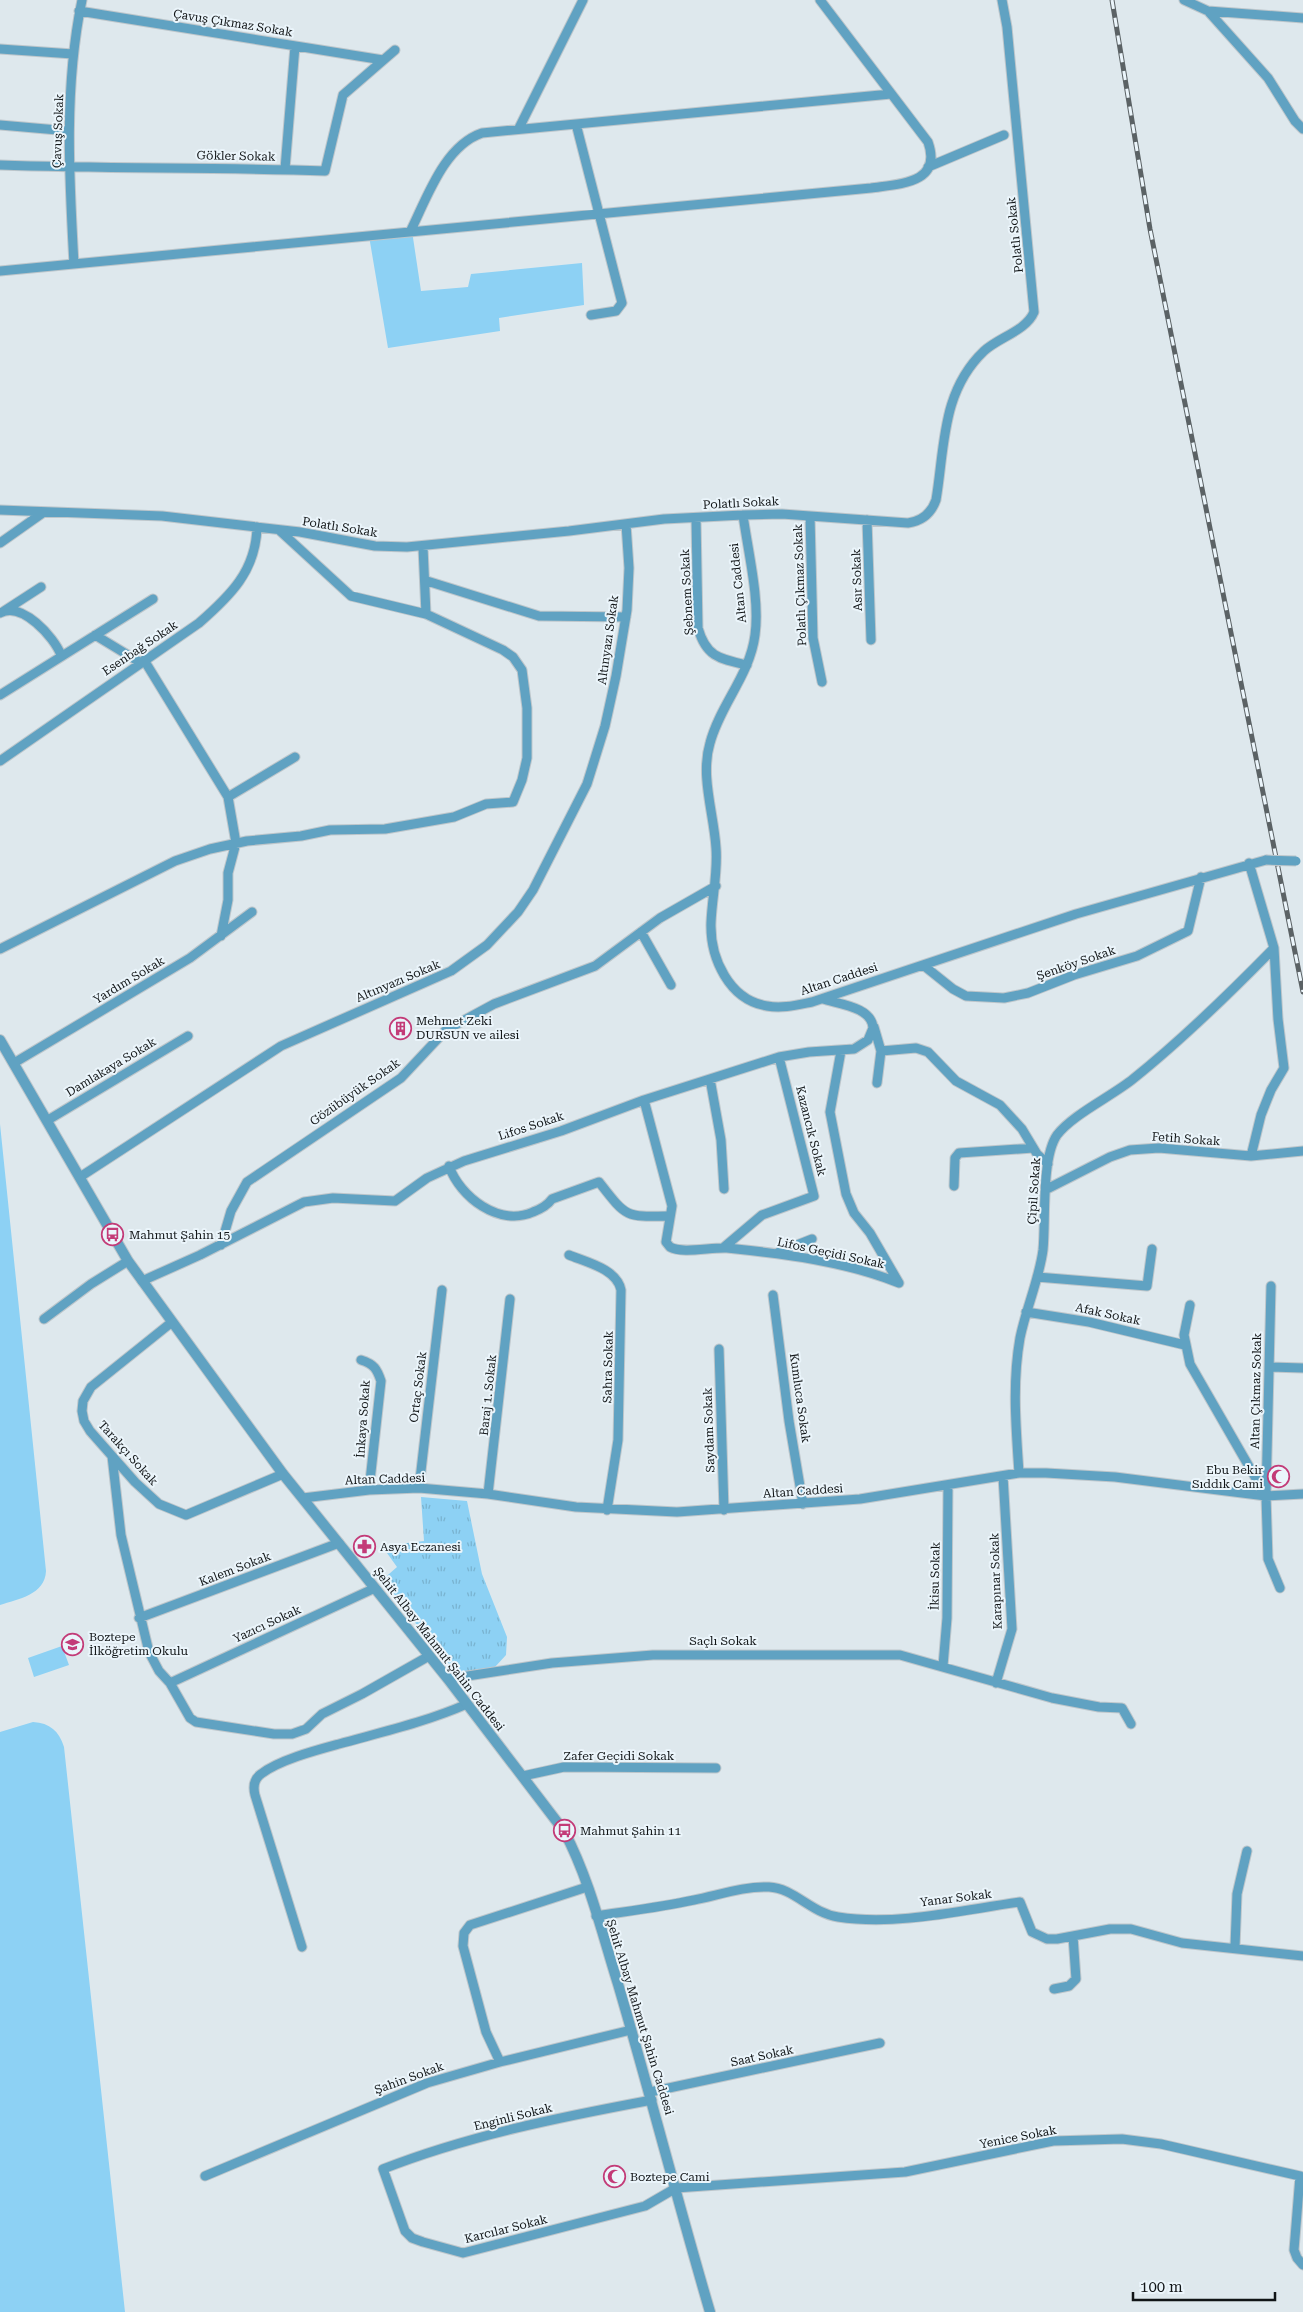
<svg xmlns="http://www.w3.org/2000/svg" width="1303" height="2312" font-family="'Roboto Serif',serif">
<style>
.grass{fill:#8dd1f4}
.park{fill:url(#park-tufts)}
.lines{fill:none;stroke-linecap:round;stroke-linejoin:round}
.minor-casing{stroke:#bdc6cb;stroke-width:11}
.tertiary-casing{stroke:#bdc6cb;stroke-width:12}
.minor{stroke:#60a2c2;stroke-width:9}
.tertiary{stroke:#60a2c2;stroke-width:10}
.rail-casing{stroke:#5b6265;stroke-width:5}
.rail{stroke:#ebf5fb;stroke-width:3;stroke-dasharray:9;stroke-linecap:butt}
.minor-bridge-casing{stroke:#bdc6cb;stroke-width:11;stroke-linecap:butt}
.minor-bridge{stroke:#60a2c2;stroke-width:9}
.labels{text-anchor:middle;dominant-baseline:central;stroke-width:4;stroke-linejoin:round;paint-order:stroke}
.street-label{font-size:12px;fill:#111517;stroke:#ebf5fb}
.poi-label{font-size:12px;fill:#111517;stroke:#ebf5fb;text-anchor:start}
</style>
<defs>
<pattern id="park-tufts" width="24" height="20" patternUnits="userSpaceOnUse" patternTransform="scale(1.25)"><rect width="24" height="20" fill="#8dd1f4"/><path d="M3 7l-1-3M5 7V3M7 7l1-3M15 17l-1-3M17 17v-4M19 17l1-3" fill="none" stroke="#79b3d0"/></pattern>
</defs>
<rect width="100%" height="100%" fill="#dee8ed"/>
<path class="grass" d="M412 231 421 291 468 287 471 274 582 263 584 305 499 318 500 331 388 348 369 236Z
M0 1124 46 1571C45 1595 18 1599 0 1605Z
M62 1646 69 1665 34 1677 28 1658Z
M33 1722C50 1723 59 1731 64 1747L125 2312H0V1732Z"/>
<path class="park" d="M421 1497 467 1501 482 1574 507 1637 506 1655 495 1667 462 1673 454 1670 381 1581 397 1567 382 1546 424 1541Z"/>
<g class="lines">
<defs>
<path id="minor" d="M1184 0 1208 11 1303 18
M79 11 383 60
M1208 11 1268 78 1295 121 1303 129
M0 49 73 54
M576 124 622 303 616 311 591 315
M0 125 69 131
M519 128 583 0
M0 165C108 169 217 167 325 171L343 95 395 50
M928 167 1004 135
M285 169 295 46
M410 232C427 198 444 146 482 133L891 94
M74 264C69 176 64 86 82 0
M0 271 871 188C898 184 943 184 928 142L820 0
M0 510 162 516 300 532 375 546 407 547 569 531 664 519 743 515 782 514 908 523C922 521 931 514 936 500 945 447 941 392 984 351 999 337 1026 331 1034 312L1007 27 1002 0
M743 515C748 552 760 599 755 635 750 675 720 705 710 743 700 776 714 814 716 848 718 873 712 897 711 923 710 958 729 1000 767 1006 782 1009 797 1005 812 1002L1076 914 1266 860
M810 516 813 638 822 682
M696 518 698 628C706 657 720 659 747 665
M867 520 871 640
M0 543 44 512
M423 547 426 614
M427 581 539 616 626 617
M4 611 41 587
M0 613C22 601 54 637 61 655
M95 635 141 663
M144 660 228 797 236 843 228 873V900L221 936
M0 695 153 599
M0 761 199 623C230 596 256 571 257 527
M228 797 295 757
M1249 863 1274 948 1278 1019 1284 1068 1271 1090 1261 1115 1251 1156
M641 932 671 985
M0 949 175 861 210 849 247 841 301 836 330 830 385 829 454 817 486 804 513 802 522 780 527 758V708L522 670 513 657 503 650 426 614 351 596 279 530
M923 965 953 989 966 996 1004 998 1028 993 1074 975 1137 956 1188 931 1201 877
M874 1027 881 1051 877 1083
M841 1051 830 1112 846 1194 854 1213 870 1233 899 1283
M881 1051 916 1048 928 1052 956 1081 1000 1105 1022 1129 1037 1154 1048 1164
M14 1063 190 958 252 912
M710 1079 721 1140 724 1189
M644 1100 672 1206 666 1242 670 1247C682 1254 711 1247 727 1248 785 1254 844 1261 899 1283
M48 1120 188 1036
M449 1166C460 1197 499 1227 533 1212 541 1209 547 1206 552 1199L599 1182C627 1218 625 1217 670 1216
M80 1177 281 1046 451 971 487 945 518 912 533 890 587 784 605 726 616 676 627 610 629 568 626 524
M954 1186 955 1158 959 1153 1033 1148
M1047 1189 1110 1157 1130 1150 1159 1148 1251 1156 1303 1151
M221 1245 231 1211 247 1182 401 1078 446 1030 494 1004 595 966 660 918 716 886
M723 1248 762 1215 814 1196 779 1057
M779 1252 812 1239
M569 1255C586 1262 617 1269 621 1290L618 1440 607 1510
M1037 1277 1147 1286 1152 1249
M142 1281 200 1255 304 1202 333 1198 395 1201 427 1178 464 1161 561 1131 644 1100 779 1057 809 1052 854 1049 868 1040 873 1028C872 1007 839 1004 823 999
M1271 1286 1266 1496 1268 1559 1280 1588
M773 1295 789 1421 803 1504
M1190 1305 1184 1335 1190 1364 1266 1496
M1026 1312 1089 1322 1185 1345
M44 1319 91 1284 128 1261
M172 1322 91 1387 83 1401 82 1411 84 1421 90 1431 135 1482 159 1504 186 1515 283 1474
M719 1349 724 1510
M361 1360C374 1364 377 1369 381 1381L369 1490
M1269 1367 1303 1368
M112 1456 121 1535 149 1652 159 1671 170 1683 190 1718 196 1722 274 1734H292L306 1729 322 1714 362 1694 429 1656
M1019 1473C1016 1428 1012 1383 1020 1338 1026 1308 1039 1280 1043 1250 1046 1221 1041 1158 1057 1135 1072 1115 1112 1096 1133 1079 1183 1039 1229 994 1274 948
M419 1488 442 1290
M488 1494 510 1299
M303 1498 369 1490 419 1488 488 1494 576 1507 677 1512 860 1499 1019 1473H1046L1115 1477 1266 1496 1303 1494
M139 1618 339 1543
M943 1666 947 1618 948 1485
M448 1679 552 1663 653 1655H900L1052 1698 1099 1707 1122 1708 1131 1724
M170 1683 375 1588
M996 1683 1012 1629 1003 1476
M523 1776 564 1767 716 1768
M596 1916C629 1911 662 1907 694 1900 719 1895 744 1886 769 1887 794 1888 811 1913 838 1917 898 1926 962 1910 1020 1902L1032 1932 1047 1939H1057L1110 1929H1131L1182 1943 1303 1956
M302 1947 255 1795C253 1787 254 1779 261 1774 279 1760 317 1750 339 1744 382 1732 426 1722 467 1704
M1235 1947 1237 1894 1247 1851
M1054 1989 1069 1986 1076 1979 1073 1936
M500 2062 486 2032 463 1946 464 1933 470 1925 587 1887
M650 2092 880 2043
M652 2100C561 2117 470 2135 383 2169L405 2231 412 2238 423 2242 463 2253 645 2206 676 2188 905 2172 1053 2141 1122 2139 1161 2144 1300 2176 1294 2250 1297 2258 1303 2265
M205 2176 427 2083 500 2062 631 2030"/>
<path id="tertiary" d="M0 1040 128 1261 283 1474 448 1679 564 1831C589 1878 602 1933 618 1984 650 2093 678 2203 710 2312"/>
</defs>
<use href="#minor" class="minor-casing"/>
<use href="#tertiary" class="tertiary-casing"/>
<use href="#minor" class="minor"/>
<use href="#tertiary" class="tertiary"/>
<defs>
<path id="rail" d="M1112 0 1150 229 1303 992"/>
</defs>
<use href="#rail" class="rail-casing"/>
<use href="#rail" class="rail"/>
<defs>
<path id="minor-bridge" d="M1266 860 1296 861"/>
</defs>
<use href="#minor-bridge" class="minor-bridge-casing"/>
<use href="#minor-bridge" class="minor-bridge"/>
</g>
<defs>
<symbol id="building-ring" viewBox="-11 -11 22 22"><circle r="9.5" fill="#ebf5fb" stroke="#c33b78" stroke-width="1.5"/><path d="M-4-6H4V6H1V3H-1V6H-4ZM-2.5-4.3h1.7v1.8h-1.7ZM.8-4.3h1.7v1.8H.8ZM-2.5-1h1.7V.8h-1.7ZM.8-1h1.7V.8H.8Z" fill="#c33b78"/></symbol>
<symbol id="bus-ring" viewBox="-11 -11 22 22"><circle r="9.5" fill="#ebf5fb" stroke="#c33b78" stroke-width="1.5"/><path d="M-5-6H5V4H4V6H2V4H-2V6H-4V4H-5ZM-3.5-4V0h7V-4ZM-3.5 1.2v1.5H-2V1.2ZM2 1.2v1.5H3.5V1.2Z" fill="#c33b78"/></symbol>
<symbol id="mosque-ring" viewBox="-11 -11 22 22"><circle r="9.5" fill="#ebf5fb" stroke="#c33b78" stroke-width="1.5"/><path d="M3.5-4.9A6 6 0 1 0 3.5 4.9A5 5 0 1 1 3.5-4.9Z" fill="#c33b78"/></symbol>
<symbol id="pharmacy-ring" viewBox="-11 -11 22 22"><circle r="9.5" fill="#ebf5fb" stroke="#c33b78" stroke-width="1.5"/><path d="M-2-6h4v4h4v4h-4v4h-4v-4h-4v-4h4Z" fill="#c33b78"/></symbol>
<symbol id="school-ring" viewBox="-11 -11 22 22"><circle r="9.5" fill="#ebf5fb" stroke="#c33b78" stroke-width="1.5"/><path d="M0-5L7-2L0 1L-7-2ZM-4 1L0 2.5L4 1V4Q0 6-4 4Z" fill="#c33b78"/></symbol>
</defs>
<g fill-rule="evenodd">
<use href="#building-ring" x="388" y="1016" width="25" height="25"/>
<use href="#bus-ring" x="100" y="1222" width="25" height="25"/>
<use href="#mosque-ring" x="1266" y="1464" width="25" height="25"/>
<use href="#pharmacy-ring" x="352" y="1534" width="25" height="25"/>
<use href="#school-ring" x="60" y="1632" width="25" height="25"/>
<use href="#bus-ring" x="552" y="1818" width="25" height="25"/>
<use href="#mosque-ring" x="602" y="2164" width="25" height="25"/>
</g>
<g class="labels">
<g class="street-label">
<text transform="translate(233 23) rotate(9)">Çavuş Çıkmaz Sokak</text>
<text transform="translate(58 131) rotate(-88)">Çavuş Sokak</text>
<text transform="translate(236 156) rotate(1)">Gökler Sokak</text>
<text transform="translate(1015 235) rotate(-96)">Polatlı Sokak</text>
<text transform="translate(741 503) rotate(-3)">Polatlı Sokak</text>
<text transform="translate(340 527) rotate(9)">Polatlı Sokak</text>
<text transform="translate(857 580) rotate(-92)">Asır Sokak</text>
<text transform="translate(738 583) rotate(-96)">Altan Caddesi</text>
<text transform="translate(800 585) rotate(-92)">Polatlı Çıkmaz Sokak</text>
<text transform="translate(687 592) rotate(-93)">Şebnem Sokak</text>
<text transform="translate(608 640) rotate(-82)">Altınyazı Sokak</text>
<text transform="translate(140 648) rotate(-34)">Esenbağ Sokak</text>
<text transform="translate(1076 963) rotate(-19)">Şenköy Sokak</text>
<text transform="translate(839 979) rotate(-18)">Altan Caddesi</text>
<text transform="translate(129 980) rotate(-31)">Yardım Sokak</text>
<text transform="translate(398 981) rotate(-23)">Altınyazı Sokak</text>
<text transform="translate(111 1067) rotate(-31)">Damlakaya Sokak</text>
<text transform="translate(355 1092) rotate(-35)">Gözübüyük Sokak</text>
<text transform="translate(531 1126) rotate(-18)">Lifos Sokak</text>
<text transform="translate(811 1131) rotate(76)">Kazancık Sokak</text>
<text transform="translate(1186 1139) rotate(4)">Fetih Sokak</text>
<text transform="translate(1034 1191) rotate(-86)">Çipil Sokak</text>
<text transform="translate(831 1253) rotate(12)">Lifos Geçidi Sokak</text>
<text transform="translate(1108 1314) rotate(12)">Afak Sokak</text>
<text transform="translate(608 1367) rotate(-89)">Sahra Sokak</text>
<text transform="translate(418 1387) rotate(-83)">Ortaç Sokak</text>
<text transform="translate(1256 1391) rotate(-89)">Altan Çıkmaz Sokak</text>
<text transform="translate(488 1395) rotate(-84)">Baraj 1. Sokak</text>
<text transform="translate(800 1398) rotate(82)">Kumluca Sokak</text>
<text transform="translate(363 1419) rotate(-86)">İnkaya Sokak</text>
<text transform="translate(709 1430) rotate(-92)">Saydam Sokak</text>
<text transform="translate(128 1453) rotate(48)">Tarakçı Sokak</text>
<text transform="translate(385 1479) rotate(-2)">Altan Caddesi</text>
<text transform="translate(803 1491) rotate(-4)">Altan Caddesi</text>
<text transform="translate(235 1569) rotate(-21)">Kalem Sokak</text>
<text transform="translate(935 1576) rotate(-89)">İkisu Sokak</text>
<text transform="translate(996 1581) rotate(-92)">Karapınar Sokak</text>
<text transform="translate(267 1624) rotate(-25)">Yazıcı Sokak</text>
<text x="723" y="1641">Saçlı Sokak</text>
<text transform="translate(439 1649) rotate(52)">Şehit Albay Mahmut Şahin Caddesi</text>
<text x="619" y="1756">Zafer Geçidi Sokak</text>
<text transform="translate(956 1898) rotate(-7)">Yanar Sokak</text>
<text transform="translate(640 2017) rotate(73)">Şehit Albay Mahmut Şahin Caddesi</text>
<text transform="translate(762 2056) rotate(-12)">Saat Sokak</text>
<text transform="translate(409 2078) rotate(-20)">Şahin Sokak</text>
<text transform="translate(513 2117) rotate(-14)">Enginli Sokak</text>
<text transform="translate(1018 2137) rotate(-11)">Yenice Sokak</text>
<text transform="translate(506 2229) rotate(-14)">Karcılar Sokak</text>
</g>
<g class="poi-label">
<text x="416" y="1021">Mehmet Zeki<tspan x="416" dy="14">DURSUN ve ailesi</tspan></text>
<text x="129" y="1235">Mahmut Şahin 15</text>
<text x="1263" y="1470" text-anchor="end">Ebu Bekir<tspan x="1263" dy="14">Sıddık Cami</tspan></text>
<text x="380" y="1547">Asya Eczanesi</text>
<text x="89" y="1637">Boztepe<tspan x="89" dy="14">İlköğretim Okulu</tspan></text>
<text x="580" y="1831">Mahmut Şahin 11</text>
<text x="630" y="2177">Boztepe Cami</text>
</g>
</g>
<path d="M1133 2292v8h142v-8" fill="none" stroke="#111517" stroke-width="2.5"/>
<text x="1140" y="2292" font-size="15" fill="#111517" stroke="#ebf5fb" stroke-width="4" paint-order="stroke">100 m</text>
</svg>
